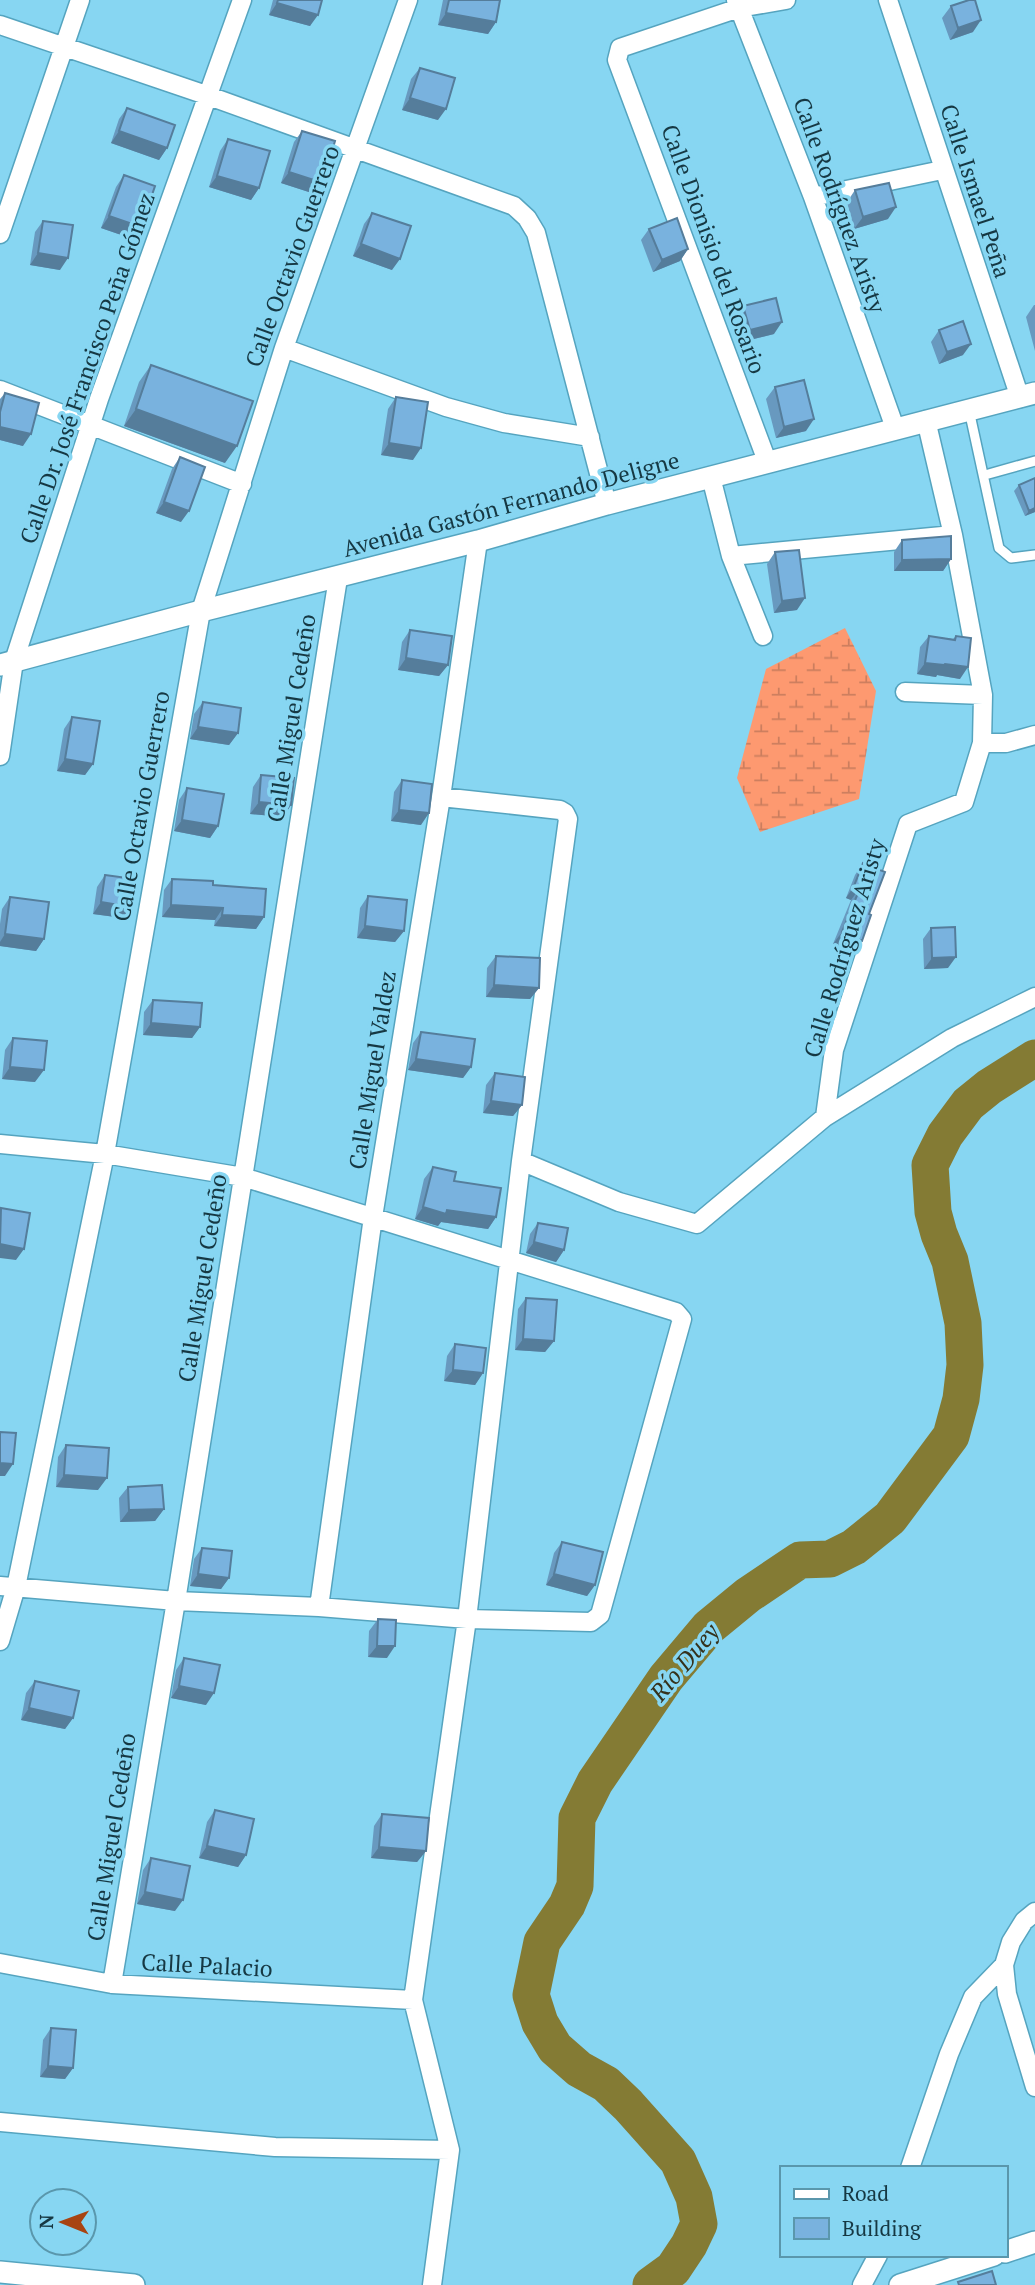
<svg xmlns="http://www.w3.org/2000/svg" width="1035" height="2285" font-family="'PT Serif',serif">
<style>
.wetland{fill:url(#wetland-marsh)}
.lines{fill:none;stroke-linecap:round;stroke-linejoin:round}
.river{stroke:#847b34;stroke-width:37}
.service-casing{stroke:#55a4bf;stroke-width:12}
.minor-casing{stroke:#55a4bf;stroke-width:21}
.tertiary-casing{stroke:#55a4bf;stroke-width:24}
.service{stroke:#fff;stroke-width:9}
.minor{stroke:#fff;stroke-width:18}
.tertiary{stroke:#fff;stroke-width:21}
.wall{fill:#6899bf}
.shaded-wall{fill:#557d9b}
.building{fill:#79b2de;stroke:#557d9b;stroke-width:2}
.labels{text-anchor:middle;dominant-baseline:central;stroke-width:7;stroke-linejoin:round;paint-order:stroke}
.street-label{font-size:23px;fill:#163843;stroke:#87d6f2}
.water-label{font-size:24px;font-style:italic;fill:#35321c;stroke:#87d6f2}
</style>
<defs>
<pattern id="wetland-marsh" width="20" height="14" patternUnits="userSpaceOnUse" patternTransform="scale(1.75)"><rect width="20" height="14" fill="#fd9970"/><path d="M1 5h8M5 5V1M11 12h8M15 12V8" fill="none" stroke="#cc7e5e"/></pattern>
</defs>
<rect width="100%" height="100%" fill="#87d6f2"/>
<path class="wetland" d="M845 628 876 691 859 799 760 832 737 778 766 669Z"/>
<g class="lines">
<path class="river" d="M651 2285 673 2269 689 2245 699 2224 694 2197 678 2161 628 2105 606 2084 579 2069 555 2048 540 2023 531 1995 542 1942 567 1905 575 1886 577 1818 595 1782 666 1678 709 1627 748 1595 800 1560 830 1559 854 1547 890 1518 951 1436 961 1399 965 1365 963 1323 950 1261 939 1234 933 1212 930 1165 945 1135 968 1104 989 1087 1035 1058"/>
<defs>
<path id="service" d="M969 410 999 548 1011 558 1035 555
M985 475 1035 461"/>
<path id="minor" d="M736 0 813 197 895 428
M888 0 1020 398
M0 25 209 96 514 206 527 218 536 233 607 504
M813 197 942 170
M0 234 80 0
M284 348 446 407 504 423 590 437
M0 390 242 484
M767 461 617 60 620 48 739 8 786 0
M711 477 731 556 763 636
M731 556 953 535
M905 692 983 695
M982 743H1006L1035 735
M0 756 14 661 99 399 242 0
M825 1117 834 1050 908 824 964 802 982 743 983 695 953 535 926 420
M0 1144 105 1154 243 1177 676 1312 682 1319 600 1615 591 1622 467 1619 319 1607 176 1601 0 1586
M521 1161 619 1202 697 1224 825 1117 952 1038 1035 997
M319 1607 373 1217 441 797 478 541
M0 1641 16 1587 105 1154 201 611 284 348 408 0
M0 1963 112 1984 413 2000
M1004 1965 1007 1994 1035 2087
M112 1984 176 1601 338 578
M0 2122 275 2147 450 2150
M910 2168 949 2054 973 1997 1004 1965 1011 1942 1024 1921 1035 1912
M432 2285 450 2150 413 2000 467 1619 521 1161 568 819 565 813 560 810 441 797
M862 2285 878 2255"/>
<path id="tertiary" d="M0 665 201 611 478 541 607 504 1035 393
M1005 2252 1035 2242
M0 2272 134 2285
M900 2285 994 2255"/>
</defs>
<use href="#service" class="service-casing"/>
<use href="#minor" class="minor-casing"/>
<use href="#tertiary" class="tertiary-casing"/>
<use href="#service" class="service"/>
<use href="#minor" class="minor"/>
<use href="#tertiary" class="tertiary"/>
</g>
<path class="wall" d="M273 0H322L310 26 269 15Z
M443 0H500L496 22 488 34 438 25Z
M951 6 973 32 950 40 942 18Z
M420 68 438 120 402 110 411 79Z
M127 108 167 148 159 160 111 143 119 119Z
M302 131 315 194 281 183 294 142Z
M228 139 259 188 251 200 209 187 220 151Z
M124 175 133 239 101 228 116 187Z
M855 190 888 219 854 229 847 202Z
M372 213 392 270 353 256 364 224Z
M43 221 60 270 30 265 35 232Z
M649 229 688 249 680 261 653 272 641 240Z
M1034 305H1035V351L1026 317Z
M743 306 774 334 741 342 735 318Z
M939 330 963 355 939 364 931 342Z
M151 365 225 463 124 426 139 382Z
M775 387 806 431 776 438 766 399Z
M5 393 23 446 0 440V399Z
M396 397 413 460 381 455 388 409Z
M180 457 181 522 156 513 172 469Z
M1035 478V512L1025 516 1014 491 1019 485Z
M902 540 951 559 943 571H894V552Z
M775 552 797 610 774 613 767 564Z
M410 630 448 665 439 676 398 670 402 642Z
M929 636 953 639 956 636 960 679 937 675 936 677 917 674 920 647Z
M203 702 238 733 229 745 190 739 194 714Z
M72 717 93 764 85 775 57 771 64 729Z
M261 775 291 805 283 817 250 814 253 787Z
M402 780 421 825 391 821 394 792Z
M187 788 218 826 210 838 174 831 179 800Z
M863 863 862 941 854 953 833 944 851 900 846 898 855 875Z
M105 875 131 907 123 918 93 914 97 887Z
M172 879 213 885 264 917 256 929 214 926 215 920 162 917 164 890Z
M368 896 404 931 395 942 357 938 360 908Z
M10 897 44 939 36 951 0 946V924L2 909Z
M931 928 948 968 924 969 923 939Z
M496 956 539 988 530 999 486 997 487 968Z
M153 1000 200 1027 192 1038 143 1035 144 1012Z
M421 1032 471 1067 463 1078 408 1070 413 1043Z
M13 1038 35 1082 2 1079 5 1050Z
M495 1073 522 1105 513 1116 483 1113 486 1085Z
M433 1167 454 1181 496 1217 488 1229 441 1222 438 1226 415 1219 424 1179Z
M538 1223 564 1250 556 1262 526 1253 530 1234Z
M526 1298 554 1341 545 1352 515 1350 518 1309Z
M455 1344 483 1373 475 1385 444 1381 447 1356Z
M66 1445 98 1490 56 1487 58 1457Z
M128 1487 164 1509 155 1521 120 1522 119 1498Z
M562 1542 595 1585 587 1596 546 1585 554 1553Z
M202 1548 229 1578 221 1589 190 1586 194 1559Z
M378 1619 387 1658 368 1657 369 1631Z
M184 1658 206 1705 171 1698 176 1670Z
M35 1681 73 1718 65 1729 21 1720 26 1693Z
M215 1810 246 1855 238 1867 199 1858 207 1822Z
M382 1814 426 1851 417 1862 371 1858 374 1826Z
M151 1858 175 1911 137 1904 143 1870Z
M51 2028 73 2068 65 2079 40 2077 43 2040Z"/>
<path class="shaded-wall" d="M277 3 318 15 310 26 269 15Z
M446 13 496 22 488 34 438 25Z
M981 20 973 32 950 40 958 28Z
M410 98 446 109 438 120 402 110Z
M119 131 167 148 159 160 111 143Z
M289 172 323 183 315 194 281 183Z
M217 176 259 188 251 200 209 187Z
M896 207 888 219 854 229 863 217Z
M109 216 141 227 133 239 101 228Z
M361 244 400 259 392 270 353 256Z
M688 249 680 261 653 272 662 260Z
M38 253 68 258 60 270 30 265Z
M782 322 774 334 741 342 750 330Z
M971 344 963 355 939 364 947 352Z
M136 409 237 446 225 463 124 426Z
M814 419 806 431 776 438 784 427Z
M0 427 31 434 23 446 0 440Z
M389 443 421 448 413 460 381 455Z
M164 502 189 511 181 522 156 513Z
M1035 508V512L1025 516 1029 511Z
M951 559 943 571H894L902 560Z
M805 598 797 610 774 613 782 601Z
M406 658 448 665 439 676 398 670Z
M925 663 945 664 968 667 960 679 937 675 936 677 917 674Z
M198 727 238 733 229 745 190 739Z
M65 759 93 764 85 775 57 771Z
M259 802 291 805 283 817 250 814Z
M399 810 429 813 421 825 391 821Z
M182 820 218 826 210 838 174 831Z
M854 886 860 888 851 900 846 898Z
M101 902 131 907 123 918 93 914Z
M171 905 223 908 215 920 162 917Z
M222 915 264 917 256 929 214 926Z
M365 926 404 931 395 942 357 938Z
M842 932 862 941 854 953 833 944Z
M5 934 44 939 36 951 0 946V942Z
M956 957 948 968 924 969 932 958Z
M494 985 539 988 530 999 486 997Z
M151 1023 200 1027 192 1038 143 1035Z
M416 1059 471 1067 463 1078 408 1070Z
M10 1067 44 1070 35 1082 2 1079Z
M491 1101 522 1105 513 1116 483 1113Z
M423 1207 496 1217 488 1229 441 1222 438 1226 415 1219Z
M534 1242 564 1250 556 1262 526 1253Z
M0 1244 24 1249 16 1260 0 1258Z
M523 1339 554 1341 545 1352 515 1350Z
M453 1370 483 1373 475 1385 444 1381Z
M0 1463 13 1464 5 1476H0Z
M64 1475 107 1478 98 1490 56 1487Z
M164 1509 155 1521 120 1522 129 1510Z
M198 1574 229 1578 221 1589 190 1586Z
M554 1574 595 1585 587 1596 546 1585Z
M377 1646H395L387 1658 368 1657Z
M179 1686 214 1693 206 1705 171 1698Z
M29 1708 73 1718 65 1729 21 1720Z
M207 1846 246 1855 238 1867 199 1858Z
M379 1847 426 1851 417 1862 371 1858Z
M145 1892 183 1900 175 1911 137 1904Z
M48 2066 73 2068 65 2079 40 2077Z"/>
<path class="building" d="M278 0H322L318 15 277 3Z
M449 0H500L496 22 446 13Z
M969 0H975L981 20 958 28 951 6Z
M420 68 455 78 446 109 410 98Z
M127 108 175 125 167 148 119 131Z
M302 131 335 141 323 183 289 172Z
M228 139 270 151 259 188 217 176Z
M124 175 155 186 141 227 109 216Z
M889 183 896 207 863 217 855 190Z
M372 213 411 226 400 259 361 244Z
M677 218 688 249 662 260 649 229Z
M43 221 73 225 68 258 38 253Z
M776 298 782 322 750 330 743 306Z
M963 321 971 344 947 352 939 330Z
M151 365 253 401 237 446 136 409Z
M804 380 814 419 784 427 775 387Z
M5 393 39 403 31 434 0 427V412Z
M396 397 428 402 421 448 389 443Z
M180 457 205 467 189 511 164 502Z
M1035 478V508L1029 511 1019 485Z
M951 536V559L902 560V540Z
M799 550 805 598 782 601 775 552Z
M410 630 452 636 448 665 406 658Z
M929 636 955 640 956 636 971 638 968 667 945 664 944 665 925 663Z
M203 702 241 708 238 733 198 727Z
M72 717 100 721 93 764 65 759Z
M261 775 294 778 291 805 259 802Z
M402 780 432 784 429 813 399 810Z
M187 788 224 794 218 826 182 820Z
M863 863 885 872 869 914 871 915 862 941 842 932 860 888 854 886Z
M105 875 135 879 131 907 101 902Z
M172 879 213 881V885L266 889 264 917 222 915 223 908 171 905Z
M368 896 407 900 404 931 365 926Z
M10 897 49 902 44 939 5 934Z
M955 927 956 957 932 958 931 928Z
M496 956 540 958 539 988 494 985Z
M153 1000 202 1003 200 1027 151 1023Z
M421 1032 475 1039 471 1067 416 1059Z
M13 1038 47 1041 44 1070 10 1067Z
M495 1073 525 1077 522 1105 491 1101Z
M433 1167 456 1172 454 1181 501 1188 496 1217 447 1210 446 1214 423 1207Z
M1 1208 30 1213 24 1249 0 1244Z
M538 1223 568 1228 564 1250 534 1242Z
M526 1298 557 1300 554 1341 523 1339Z
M455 1344 486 1348 483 1373 453 1370Z
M0 1432 16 1433 13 1464 0 1463Z
M66 1445 109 1448 107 1478 64 1475Z
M162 1485 164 1509 129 1510 128 1487Z
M562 1542 603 1552 595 1585 554 1574Z
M202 1548 232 1551 229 1578 198 1574Z
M378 1619 396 1620 395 1646H377Z
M184 1658 220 1665 214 1693 179 1686Z
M35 1681 79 1691 73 1718 29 1708Z
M215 1810 254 1819 246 1855 207 1846Z
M382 1814 429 1818 426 1851 379 1847Z
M151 1858 190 1866 183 1900 145 1892Z
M51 2028 76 2030 73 2068 48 2066Z
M992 2271 996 2285H959L958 2282Z"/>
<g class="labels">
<g class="street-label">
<text transform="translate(976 191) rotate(72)">Calle Ismael Peña</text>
<text transform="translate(840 205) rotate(70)">Calle Rodríguez Aristy</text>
<text transform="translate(714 249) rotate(70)">Calle Dionisio del Rosario</text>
<text transform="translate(292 256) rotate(-70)">Calle Octavio Guerrero</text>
<text transform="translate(87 368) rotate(-71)">Calle Dr. José Francisco Peña Gómez</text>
<text transform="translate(511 504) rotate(-15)">Avenida Gastón Fernando Deligne</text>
<text transform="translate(291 718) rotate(-81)">Calle Miguel Cedeño</text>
<text transform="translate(141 806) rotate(-80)">Calle Octavio Guerrero</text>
<text transform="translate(844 948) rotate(-73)">Calle Rodríguez Aristy</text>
<text transform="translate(372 1070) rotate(-81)">Calle Miguel Valdez</text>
<text transform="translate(202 1278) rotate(-81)">Calle Miguel Cedeño</text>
<text transform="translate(111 1837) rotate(-81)">Calle Miguel Cedeño</text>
<text transform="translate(207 1965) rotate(3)">Calle Palacio</text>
</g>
<g class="water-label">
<text transform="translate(684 1662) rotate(-50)">Río Duey</text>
</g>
</g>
<rect x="780" y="2166" width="228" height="91" fill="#87d6f2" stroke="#5a97ac" stroke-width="2"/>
<rect x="794" y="2189" width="35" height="10" fill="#ffffff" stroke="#5a97ac" stroke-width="2"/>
<text x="842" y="2201" font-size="21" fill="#163843">Road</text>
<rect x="794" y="2218" width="35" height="21" fill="#79b2de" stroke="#5a97ac" stroke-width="2"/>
<text x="842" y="2236" font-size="21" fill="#163843">Building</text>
<g transform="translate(63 2222) rotate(271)"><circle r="33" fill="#87d6f2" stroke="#5a97ac" stroke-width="2"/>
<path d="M0-5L12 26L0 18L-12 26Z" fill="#a84412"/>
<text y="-10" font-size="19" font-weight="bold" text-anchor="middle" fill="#163843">N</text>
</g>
</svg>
